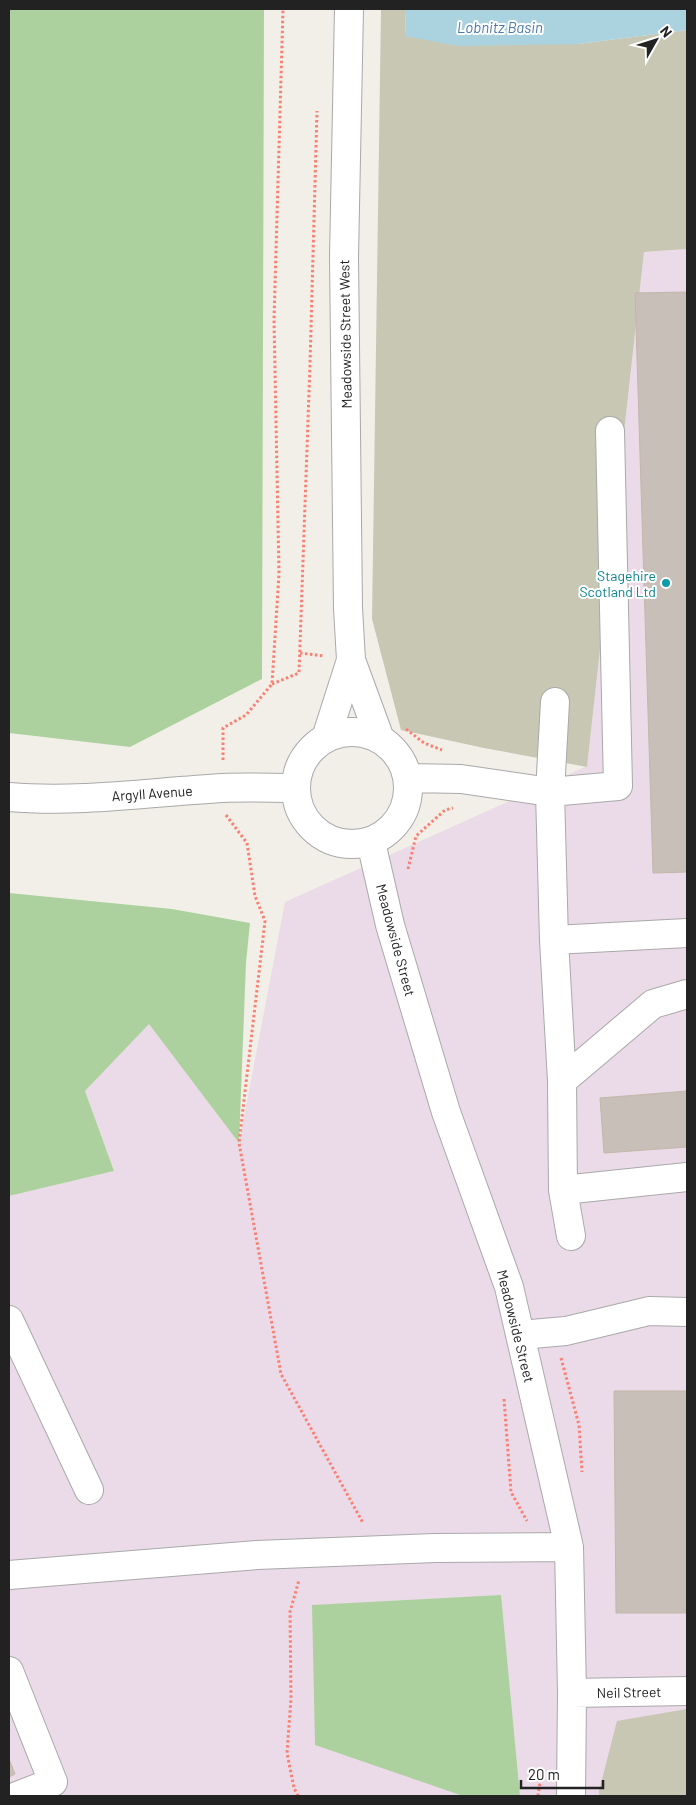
<svg xmlns="http://www.w3.org/2000/svg" width="696" height="1805" font-family="Barlow,sans-serif">
<style>
.industrial{fill:#ebdbe8}
.construction{fill:#c7c7b4}
.forest{fill:#add19e}
.water{fill:#aad3df}
.building{fill:#c7bfb8;stroke:#c4b6ab}
.lines{fill:none;stroke-linecap:round;stroke-linejoin:round}
.minor-casing{stroke:#a9a9a9;stroke-width:30}
.path{stroke:#fa8072;stroke-width:3;stroke-dasharray:2.5 2.5;stroke-linecap:butt}
.minor{stroke:#fff;stroke-width:28}
.culture-dot{fill:#0f9aa8;stroke:#fff;stroke-width:2}
.labels{text-anchor:middle;dominant-baseline:central;stroke-width:4;stroke-linejoin:round;paint-order:stroke}
.street-label{font-size:14px;fill:#222;stroke:#fff}
.culture-label{font-size:14px;fill:#0d838f;stroke:#fff;text-anchor:end}
.water-label{font-size:15px;font-style:italic;fill:#4a7aab;stroke:#fff}
</style>
<rect width="100%" height="100%" fill="#f2efe9"/>
<path class="industrial" d="M687 249V1796H9V1196L114 1171 85 1091 149 1023 239 1143 285 902 587 766 644 252Z"/>
<path class="construction" d="M381 9H406L405 36 578 44 687 30V249L644 252 587 767 484 748 401 730 372 619Z
M687 1709V1796H599V1791L617 1721Z"/>
<path class="forest" d="M9 9H264L262 679 130 747 9 733Z
M9 893 172 909 250 923 246 963 239 1143 149 1024 85 1091 114 1171 9 1196Z
M501 1595 520 1796H463L315 1745 312 1605Z"/>
<path class="water" d="M406 9H687V30L578 44 458 46 405 36Z"/>
<path class="building" d="M687 292V872L653 873 635 293Z
M687 1091V1147L604 1153 600 1098Z
M614 1391H687V1613H616Z
M9 1759 15 1774 9 1777Z"/>
<g class="lines">
<defs>
<path id="minor" d="M349 9 344 257 348 608 351 660 380 739
M555 702 550 792 554 940 562 1081 563 1190 571 1236
M296 788a56 56 0 1 1 112 0a56 56 0 1 1-112 0Z
M326 738 351 660
M408 778 461 779 550 792 618 786 610 431
M9 797C80 803 152 792 223 788 247 787 272 788 296 788
M371 842 390 925 446 1112 509 1287 569 1547 572 1693 571 1796
M554 940 687 933
M562 1081 653 1004 687 994
M563 1190 687 1177
M9 1320 89 1490
M520 1335 566 1331 649 1311 687 1312
M9 1575 257 1555 435 1548 569 1547
M9 1671 53 1782 17 1796
M572 1693 687 1691"/>
</defs>
<use href="#minor" class="minor-casing"/>
<path class="path" d="M300 653 324 656
M272 684 299 673 310 364 317 111
M406 729 424 743 442 750
M223 760V728L246 715 272 684 279 574 274 320 283 9
M226 815 247 843 255 896 265 921 239 1143 281 1374 363 1523
M408 869 416 836 445 810 453 808
M561 1358 579 1425 582 1472
M504 1399 511 1492 527 1521
M298 1796 294 1788 287 1753 291 1698 290 1612 299 1580
M538 1796 541 1775"/>
<use href="#minor" class="minor"/>
</g>
<circle class="culture-dot" cx="666" cy="583" r="5"/>
<g class="labels">
<g class="street-label">
<text transform="translate(345 334) rotate(-91)">Meadowside Street West</text>
<text transform="translate(152 793) rotate(-4)">Argyll Avenue</text>
<text transform="translate(396 940) rotate(75)">Meadowside Street</text>
<text transform="translate(516 1326) rotate(76)">Meadowside Street</text>
<text transform="translate(629 1692) rotate(-1)">Neil Street</text>
</g>
<g class="culture-label">
<text x="656" y="575">Stagehire<tspan x="656" dy="16">Scotland Ltd</tspan></text>
</g>
<g class="water-label">
<text x="500" y="27">Lobnitz Basin</text>
</g>
</g>
<rect width="696" height="1805" fill="none" stroke="#222222" stroke-width="20"/>
<g transform="translate(656 40) rotate(51)" stroke="#ffffff" stroke-width="4" paint-order="stroke">
<path d="M0-4L9 19L0 12L-9 19Z" fill="#222222"/>
<text y="-8" font-size="14" font-weight="bold" text-anchor="middle" fill="#222222">N</text>
</g>
<path d="M521 1780v8h82v-8" fill="none" stroke="#222222" stroke-width="2.5"/>
<text x="528" y="1780" font-size="15" fill="#222222" stroke="#ffffff" stroke-width="4" paint-order="stroke">20 m</text>
</svg>
